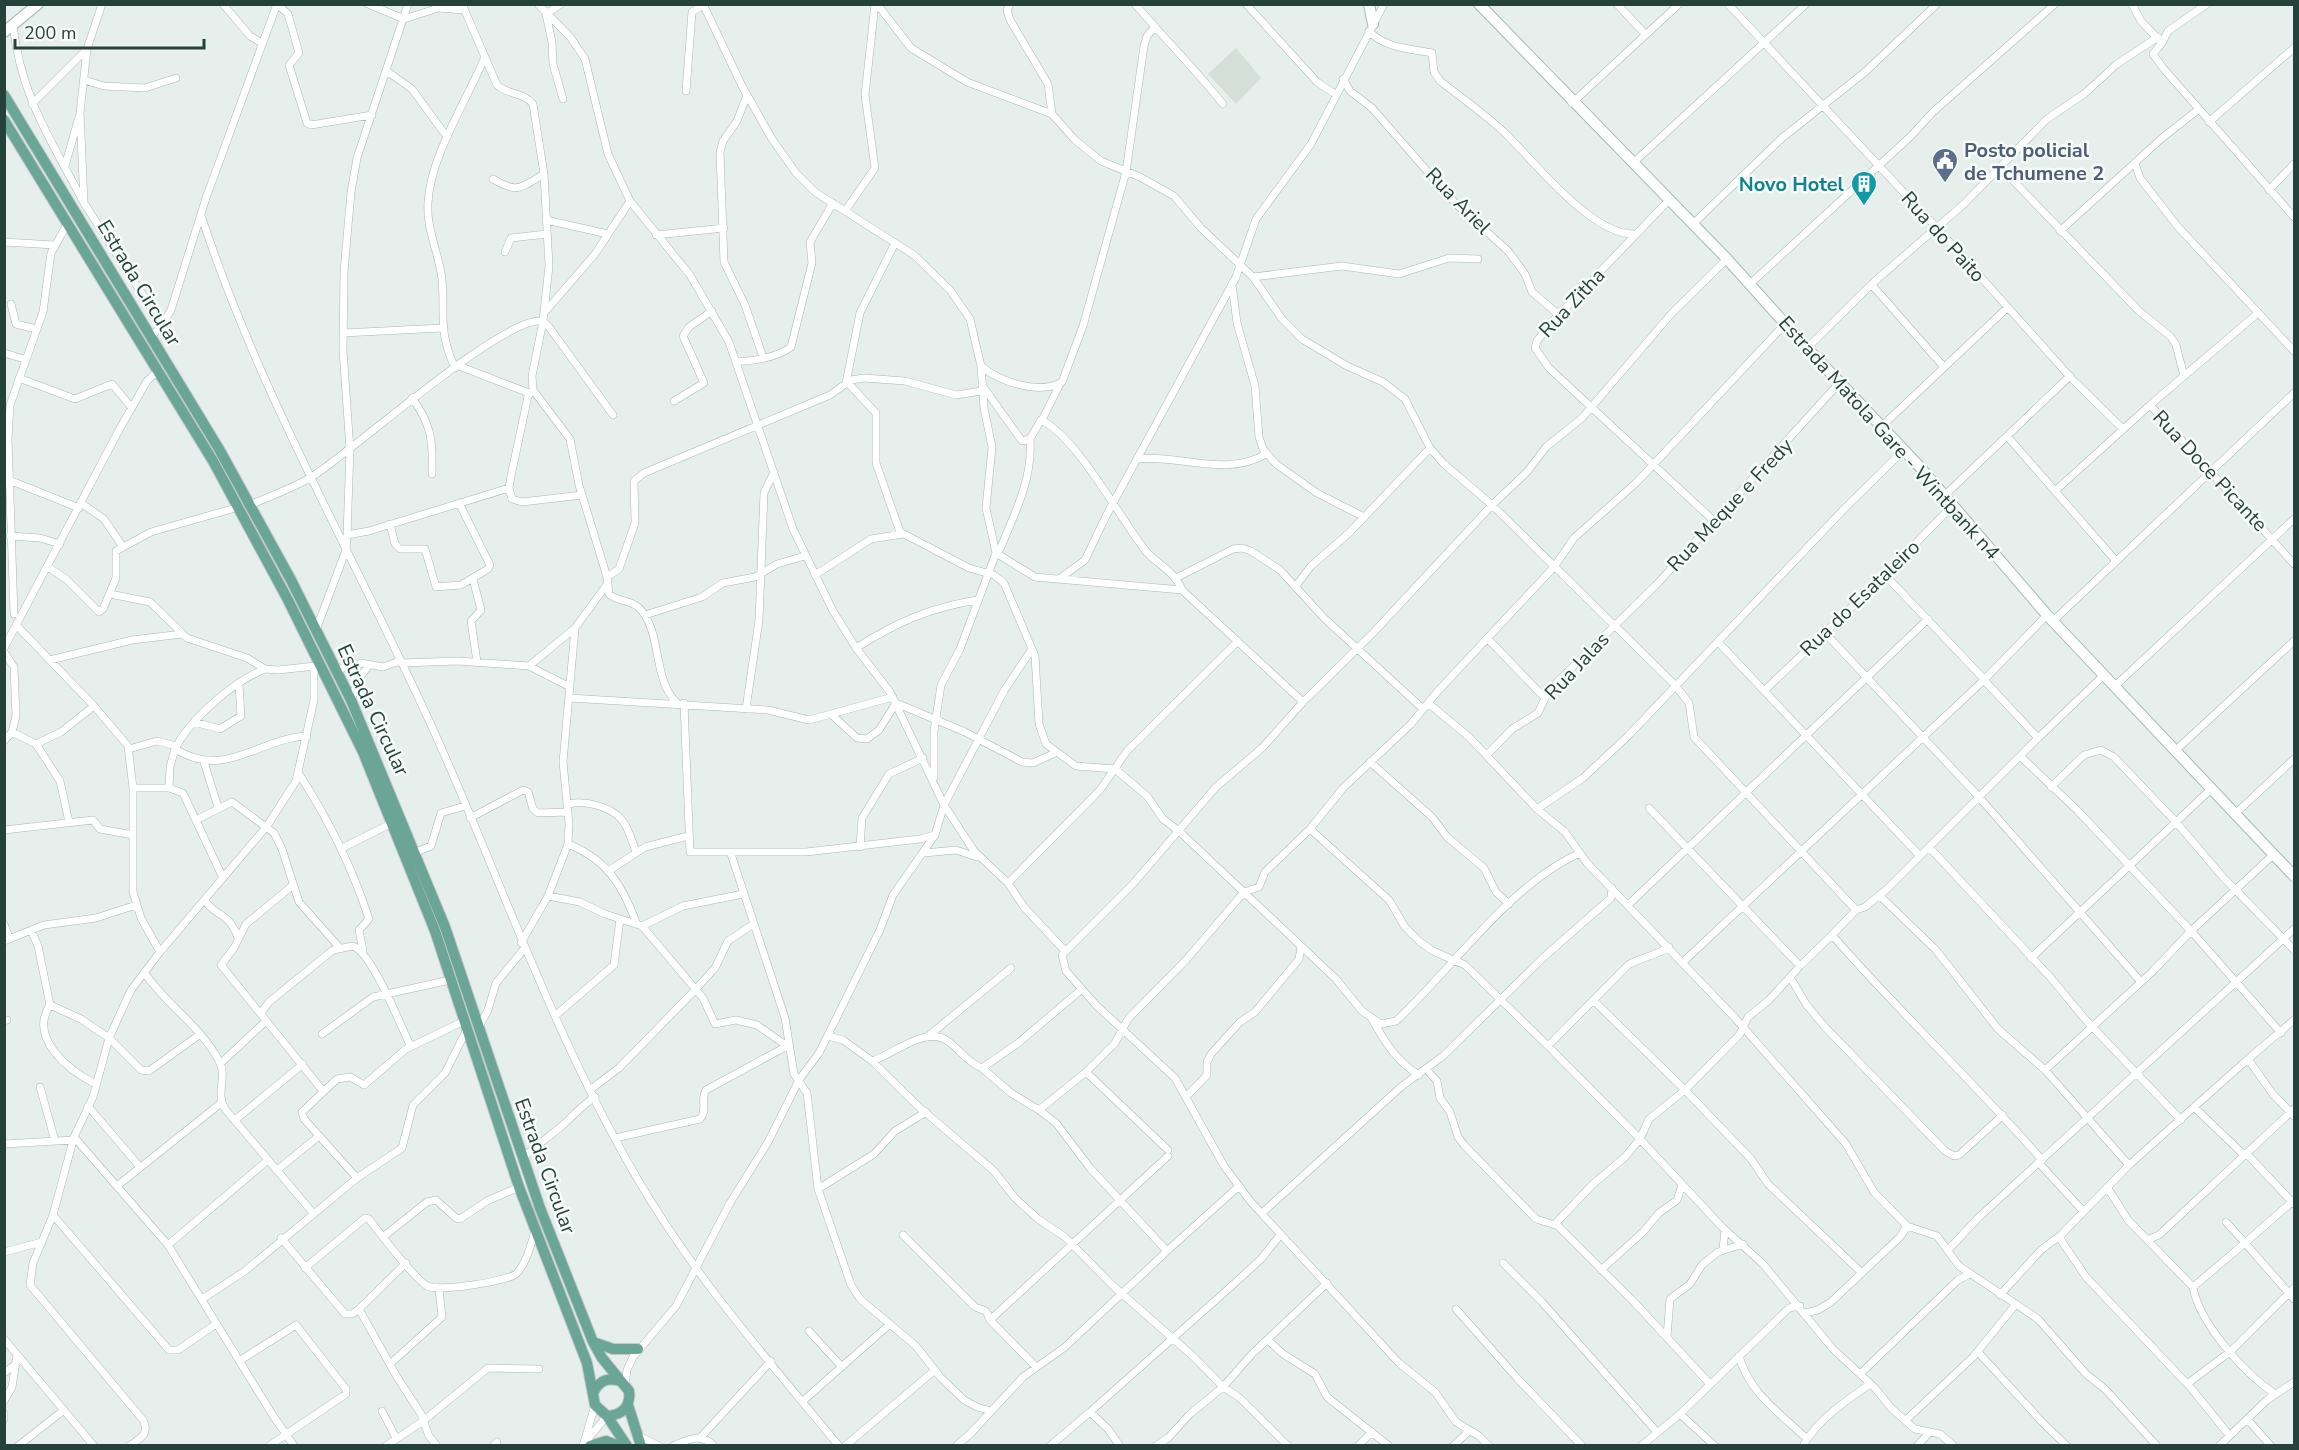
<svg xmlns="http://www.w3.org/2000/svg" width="2299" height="1450" font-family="'Nunito Sans',sans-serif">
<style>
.built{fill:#d4dfda}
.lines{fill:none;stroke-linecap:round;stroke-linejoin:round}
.street-casing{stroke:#a8b8b2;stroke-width:8}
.secondary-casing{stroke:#a4bbb3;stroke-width:12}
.primary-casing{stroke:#c2cac8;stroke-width:12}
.street{stroke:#fff;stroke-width:7}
.secondary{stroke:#fff;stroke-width:10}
.primary{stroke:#6aa596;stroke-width:10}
.labels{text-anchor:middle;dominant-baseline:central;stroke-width:5;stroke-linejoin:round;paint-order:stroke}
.service-label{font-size:20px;font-weight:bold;fill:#4e5e75;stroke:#f7fbf9;text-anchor:start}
.culture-label{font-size:20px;font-weight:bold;fill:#0d838f;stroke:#f7fbf9;text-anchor:end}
.street-label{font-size:20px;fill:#24423a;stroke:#f7fbf9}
</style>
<rect width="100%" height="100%" fill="#e6efeb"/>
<path class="built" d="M1236 48 1261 78 1236 104 1208 74Z"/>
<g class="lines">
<defs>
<path id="street" d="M102 4 87 49 80 113 84 203 162 325
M223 4 250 36 262 43
M368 4 404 19 438 8 464 10
M462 4 497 85C507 95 524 92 533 104L544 174 549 266 543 321 532 376 533 390 570 439 579 485 607 577 609 594C619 603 633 599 642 611 662 637 653 680 677 703
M538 4 571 38 585 59 608 154 630 201 690 275 729 342 793 529 833 611 856 648 890 692 944 805 974 851 1008 883 1024 907 1064 950
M561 4 546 14 552 42 553 64 563 99
M703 4 742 86 772 139 796 173 815 192 914 255 950 290 970 319 981 366C1000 382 1039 395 1062 382L1083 326 1126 172 1144 46 1147 36 1154 28
M877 4 911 48 967 82 1052 114 1075 140 1101 161 1140 177 1174 196 1201 228 1253 277 1282 319 1302 339 1347 366 1383 382 1405 399 1430 448 1444 464 1492 505 1675 685 1689 703 1694 737 1856 910 1865 907 1887 889 2020 756
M1010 4 1007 10 1010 20 1048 84 1052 114
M1135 4C1164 38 1195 69 1223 104
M1246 4 1317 82 1335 94
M1617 4 1645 34
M1728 4 1936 227 2072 379 2123 429
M2132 4 2141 21 2162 43 2153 54 2163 68 2294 217
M13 25C21 97 51 140 84 203
M1369 31C1384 48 1411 49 1432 53L1434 72 1440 81C1462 98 1488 116 1508 136 1536 164 1593 236 1635 234
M2162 43 2168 31 2207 4
M388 72 412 89 447 137
M1343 79 1350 91 1372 108 1455 203 1508 251 1525 274 1532 292 1559 315
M84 80 104 86 145 88 176 78
M686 91 692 12 703 5
M747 95 737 121 723 141 720 152 724 262 745 305 763 357
M1572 103 1679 4
M32 104 87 49
M2209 122 2294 48
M1633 163 1806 4
M2135 163 2140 178 2178 227 2294 351
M65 166 79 117
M2001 168 2139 311 2171 337 2176 345 2184 376
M493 179C518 194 520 188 544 174
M2269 190 2294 164
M1669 200 1551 323 1537 341 1535 348 1549 368 1713 520
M845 211 875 168 865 95 875 4
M202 218C260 395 355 558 432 727 500 877 553 1035 637 1178 693 1275 768 1360 839 1446
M546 220 608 234
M1693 224 1782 138 1865 72 1937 4
M2060 231 2162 138 2199 109
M656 235 724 228
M4 242 54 245
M505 252 511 238 547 234
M1253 277 1342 266 1399 274 1449 258 1478 259
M1232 284 1237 323 1255 386 1259 437 1263 449 1276 464 1317 493 1364 517
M1750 284 1911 136 1933 112 2055 4
M1872 285 1943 366
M11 304 16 324 36 329
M544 313 595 254 630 201
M343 333 442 328
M151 337 162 325 171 310 206 198 277 4 288 14 299 53 289 65 307 123 311 125 372 115
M1807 348 1875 281 1964 204 2047 119 2084 94 2117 64 2158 37
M4 353 24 359
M736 361C752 362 778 357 791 347L812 263 810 242 833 203
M459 366 529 393
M981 366 984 408 992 447 986 508 996 553 1035 577 1182 590 1303 702
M455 368C438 331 445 316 442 279 439 254 426 228 428 203 430 157 466 102 484 59
M19 378 75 399 112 384 132 408
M847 382 876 413V463L900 532 969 568 994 575 1004 583 1035 656 1039 724 1046 744 1076 766 1115 769 1147 796 1163 819 1180 832 1336 979 1362 1011 1381 1024 1396 1021C1452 969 1510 884 1580 853
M846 383 860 313 895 243
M982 385 1022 441 1030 439 1041 420C1077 437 1119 517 1145 550 1156 564 1175 571 1182 590
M533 390 528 396 511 476 509 488 512 499 522 502 582 495
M412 398C432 425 433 442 432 474
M674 401 704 383 683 336 689 327 712 311
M2150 405 2294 564
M1042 420 1060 384
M1882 426 2007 308
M2007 436 2116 561
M1137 459C1180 454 1225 478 1266 454
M9 480 79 508
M2055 491 2150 405 2258 313
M1945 495 2070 376
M81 503 104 519 123 547
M250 505C270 496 294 488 313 476 354 450 504 315 543 321L549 327 613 415
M390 524 395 544 400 549H425L436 587 461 585 488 569 490 565 459 503
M347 535 369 531 509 488
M10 536 40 538 60 544
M48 567 66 579 99 612 103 609 116 578V551L151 532 239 507
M815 575 871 539 903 534
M1885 575 1984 679
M607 577 619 569 635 523 634 481 644 473 830 395 851 380 864 378 905 381 956 395 982 391
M1176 578 1233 549 1242 548 1251 551 1280 570 1324 618 1423 709
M473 579 481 610 471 621 477 662
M1059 579 1085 560 1106 516 1236 277 1256 219 1311 144 1384 4
M1295 587 1311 566 1349 533 1430 448
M110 594 150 602 187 638 247 658 265 669 278 670 316 666
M14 614 8 438 10 405 43 312 51 253 68 223
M645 615 702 597 723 583 755 577 777 564 805 556
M2053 621 2294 393
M17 626 94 706 128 746 133 788V892L141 918 160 952
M316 630 346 550 347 535 350 450 343 350 344 272 351 192 357 158 408 4
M1825 633 1979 797 2141 982
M1488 639 1544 697
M1719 643 1920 856
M4 648 119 430 147 381 159 370
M856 648C897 622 929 608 977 600
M4 652 14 667 16 716 12 732 4 741
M50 660 132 640 182 634
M401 663 458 661 529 666 570 687
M529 666 575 628
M337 670 361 663 383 667 400 661
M1984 680 2038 738 2020 756 2077 810 2191 931 2152 972 2045 1070
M2115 686 2294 519
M1765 690 1885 575 1953 505
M569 698 768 710 809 720 893 697
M351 700 360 677 369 665
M684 703 690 852H806L920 839 935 835
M1428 703 1469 737 1537 809 1565 832 1587 863 1735 1018 1846 1144 1874 1192 1907 1226 1937 1236 1959 1266 2038 1319 2086 1374 2105 1389 2157 1446
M746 709 759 620 764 493 774 472
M832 715 857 738 867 739 879 730 896 703 965 732 1022 762 1033 763 1055 753
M194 722 220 729 241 716 239 685
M12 732 36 744 60 781 69 822
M2038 738 2104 675
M36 744 61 732 94 706
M129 749 157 741 176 746
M175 749C190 719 234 681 265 669
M2175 751 2294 641
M1487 755 1512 729 1538 713 1549 690 1658 583 1840 382
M204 762 218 807
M1370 762 1432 817 1447 837 1484 868 1496 892 1509 904
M299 774C329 820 352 867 369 919L359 930 363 951
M934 777V731L941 685 960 649 996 553 1000 549C1015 513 1033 478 1030 439
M133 788H169L183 793 223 878
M169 788 170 767 175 749C226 780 256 739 307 736
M2211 789 2176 822 2222 876 2294 950
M568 804C585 800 610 806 622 820 629 828 632 842 636 852
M1649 808 1800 966 1769 1000 1748 1017 1740 1034 1685 1090 1751 1159 1768 1184 1862 1273
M1537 809 1583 778 1628 736 1844 509 1904 450
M2235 814 2294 759
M470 818 523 790 528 792 533 809 538 813 568 812
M196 820 232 802 274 833 282 849 299 902 339 947
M1310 829 1389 900 1405 927 1420 942 1433 951 1465 965 1548 1046 1640 1139 1722 1227 1763 1264 1833 1349 1874 1387 1892 1409 1915 1429 1940 1434 1954 1446
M4 830 93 820 100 829 133 835
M568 844C606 859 622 884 636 922
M860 847 862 818 889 774 923 758
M1929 847 2051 978 2084 1018 2181 1120
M342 848 392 823
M416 852 431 846 441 813 465 806
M924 853 956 850 977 857
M731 854 785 1018 794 1074 807 1093 818 1189 851 1285 861 1300 916 1346 941 1378 964 1400 977 1407 991 1411
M2273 855 2191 931 2281 1033
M610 870 645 847 688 836
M1008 883 1100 790 1127 751 1238 641
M292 886 246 924 234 948 221 965 323 1091
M548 896 580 902 605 914 642 926 703 998 715 1024 736 1020 757 1025 787 1046
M1880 896 1936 950 1998 1029 2045 1070 2129 1165
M205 900C213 916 229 911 238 938
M1628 905 1928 619
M1856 910 1832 935C1899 1012 1974 1082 2042 1160
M4 924 9 938
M642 926 683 906 743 894
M31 930 38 946 50 1005 81 1019 109 1038 141 1070 149 1071 199 1035
M4 941 44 925 96 918 136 905
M521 943 548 896 568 844 569 824 563 762 575 628 608 583
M2031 958 2176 822 2114 757 2101 750 2084 755 2051 787
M1682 963 1984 680 2047 615
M1800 966 1832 935
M144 972C165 1004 201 1026 219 1061 228 1077 215 1093 225 1109L313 1213
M1790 977 1806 1004 1824 1026 1945 1151 1954 1156 1959 1155 2003 1115
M50 1005C28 1038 69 1071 96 1084
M261 1013 269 1002 333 950 353 946C373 954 400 1025 411 1047
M556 1015 614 965 620 919
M1372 1019C1384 1041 1397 1062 1419 1075
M2294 1020 2248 1059 2272 1093 2294 1116
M4 1021 7 1020
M479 1027 488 1010 496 983 524 949
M322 1034 373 997 450 980
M828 1036 843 1040 872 1061 919 1107 994 1171 1015 1198 1038 1219 1065 1237 1111 1284 1195 1358 1223 1387 1240 1398 1288 1446
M927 1037 1011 968
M1548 1046 1628 965C1641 957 1656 956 1669 947
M872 1061C894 1054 927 1024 949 1042 961 1051 967 1062 982 1068
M221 1063 266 1021
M1427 1070 1437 1081 1440 1098 1450 1112 1458 1137 1464 1145 1536 1219 1558 1226 1634 1302 1709 1383
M1086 1072 1168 1150
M40 1087 55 1141
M591 1089 619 1068 695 990 715 968 728 941 752 925
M1186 1097 1207 1075V1062L1211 1054 1240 1022 1255 1012 1299 959 1301 947
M88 1106 140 1167
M2194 1107 2243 1154
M1039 1110 1011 1093 982 1068 1017 1044 1082 989
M235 1120 303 1064
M74 1137 53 1215 33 1263 30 1285 143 1420C150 1434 141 1438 129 1446
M615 1138 700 1119C708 1111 700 1099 706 1090L789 1045
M4 1144 74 1140
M2246 1153 2294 1204
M522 1159C535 1146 549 1137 563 1125 574 1115 582 1105 595 1097
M2039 1163 2083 1211
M277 1170 319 1136
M357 1178 304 1119 302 1112 337 1079 350 1077 364 1085 406 1049 464 1021
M117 1186 221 1103
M1238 1187 1167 1251 1090 1168 1056 1123 1039 1110 1086 1072 1115 1043 1128 1019 1186 960 1244 892 1259 887 1265 872 1310 829 1343 788 1411 724 1437 692 1554 567 1574 538 1637 482 1785 324
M2107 1187 2128 1220 2193 1287 2245 1243 2226 1222
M818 1189 874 1154 895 1131 926 1112
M2294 1200 2245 1243 2294 1299
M1262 1213 1402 1086 1443 1056 1545 956 1611 898 1612 888
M53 1215 169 1350H178L216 1324
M1555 1224 1592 1185 1625 1157 1640 1139 1649 1119 1685 1090 1593 1000
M903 1235 975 1307 986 1311 990 1320 1036 1367
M383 1237 427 1202 436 1200 456 1218 460 1219 487 1201 519 1187
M281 1238 345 1314H352L359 1309 406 1263
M2149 1239 2159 1235 2294 1109
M168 1245 268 1160
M1723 1249 1725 1230
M1948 1250 1978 1218 2294 929
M4 1252 42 1242
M1503 1263 1542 1302 1656 1431
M305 1268 365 1218 369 1219C382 1236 411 1275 427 1286 439 1292 510 1281 517 1273 527 1262 531 1244 535 1231
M1601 1270 1643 1232 1659 1213 1677 1200 1682 1185
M2193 1287C2199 1323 2245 1374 2275 1394
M2000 1295 2041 1250 2061 1235
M202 1299 245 1271 357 1178 402 1148 413 1105 445 1073 467 1029
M359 1309 397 1377 421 1414 429 1436 437 1446
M1456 1309 1517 1378 1582 1446
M1805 1313 1818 1310 1831 1302 1900 1237 1907 1226
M990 1320 1168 1156
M809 1331 842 1367
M1667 1337 1670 1299 1690 1284 1702 1265 1718 1252 1743 1244
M4 1339 94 1446
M1268 1340 1283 1354 1315 1374 1327 1397 1389 1446
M1978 1352 2043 1423 2067 1446
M1739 1356C1749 1393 1781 1414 1807 1439
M239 1361 296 1325 346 1389V1394L269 1446
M390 1364 442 1317 439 1289
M4 1373 16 1364
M1860 1374 1958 1280 1970 1274
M2187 1384 2231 1351 2294 1288
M625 1385 627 1370 633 1357 676 1306 730 1203 768 1142 799 1080 819 1053 880 930 893 895 935 835 944 805 1005 689 1032 649
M4 1401 12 1387 17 1355
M803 1401 890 1324
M382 1411 396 1438
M1090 1412 1236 1282 1261 1259 1281 1234
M4 1414V1419
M1680 1414 1715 1446
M2247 1419 2271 1446
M1906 1420 1973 1357 2016 1304
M637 1435 659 1446
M2229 1435 2191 1388 2086 1277 2061 1240V1235L2129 1165 2248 1059
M700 1438 771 1361
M587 1440 607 1416
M18 1446 64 1410
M294 1446 272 1414 168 1245 74 1137 93 1097 109 1038 131 990 160 952 267 826 296 781 314 700V667
M386 1446 423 1421 488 1368 539 1369
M493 1446 497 1442
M583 1446 595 1405
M673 1446C687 1440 702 1432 714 1446
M845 1446 935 1370
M956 1446 970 1434 1023 1377 1065 1347 1167 1251
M1050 1446 1090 1412 1108 1429 1120 1446
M1156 1446 1169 1437 1190 1414 1223 1387 1252 1354 1327 1283
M1358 1446 1372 1432
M1453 1446 1468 1432
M1489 1446 1479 1436 1456 1422 1435 1392 1399 1363 1251 1202 1224 1166 1175 1078 1096 1005 1066 971 1062 955 1132 885 1216 787 1262 748 1303 702 1373 633 1492 505 1527 472 1546 447 1582 418 1672 313 1727 259
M1641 1446 1680 1414 1789 1308 1800 1306
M1803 1446C1816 1421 1848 1399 1870 1384
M1917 1446 1929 1433
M2219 1446 2267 1400 2294 1382"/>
<path id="secondary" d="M1369 4 1373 24
M1479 4 1727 259 1807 348 1919 466 2047 615 2294 876
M4 32 38 4"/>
<path id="primary" d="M4 95 219 449 291 580 351 700 445 927 540 1208 593 1342 602 1358 629 1391C631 1407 622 1415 607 1416
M4 120 213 461 288 600 363 752 435 931 519 1187 587 1363 595 1405 607 1416 627 1446
M593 1342 613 1349H638
M593 1393C599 1381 607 1377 620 1381
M628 1405 641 1446
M590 1446 606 1441 619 1446"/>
</defs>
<use href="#street" class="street-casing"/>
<use href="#secondary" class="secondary-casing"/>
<use href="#primary" class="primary-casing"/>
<use href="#street" class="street"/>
<use href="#secondary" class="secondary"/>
<use href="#primary" class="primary"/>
</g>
<defs>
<symbol id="civic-pin" viewBox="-11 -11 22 30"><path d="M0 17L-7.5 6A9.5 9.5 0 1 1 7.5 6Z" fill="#5c6f8a" stroke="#f7fbf9"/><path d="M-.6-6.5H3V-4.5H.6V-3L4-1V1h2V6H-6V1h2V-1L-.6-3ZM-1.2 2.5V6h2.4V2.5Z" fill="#fff"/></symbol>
<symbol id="building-pin" viewBox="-11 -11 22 30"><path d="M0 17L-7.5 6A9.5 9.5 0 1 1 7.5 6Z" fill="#0f9aa8" stroke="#f7fbf9"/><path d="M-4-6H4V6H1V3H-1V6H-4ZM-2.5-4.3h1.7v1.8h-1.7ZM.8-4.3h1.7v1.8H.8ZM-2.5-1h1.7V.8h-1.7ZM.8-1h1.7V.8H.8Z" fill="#fff"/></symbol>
</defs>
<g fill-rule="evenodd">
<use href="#civic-pin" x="1930" y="146" width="30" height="40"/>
<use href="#building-pin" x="1849" y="169" width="30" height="40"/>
</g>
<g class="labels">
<g class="service-label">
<text x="1964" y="150">Posto policial<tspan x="1964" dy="23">de Tchumene 2</tspan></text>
</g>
<g class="culture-label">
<text x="1844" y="184">Novo Hotel</text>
</g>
<g class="street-label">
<text transform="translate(1458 201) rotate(46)">Rua Ariel</text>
<text transform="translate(1943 237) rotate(48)">Rua do Paito</text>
<text transform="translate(139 283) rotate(59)">Estrada Circular</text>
<text transform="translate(1572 303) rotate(-47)">Rua Zitha</text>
<text transform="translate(1889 438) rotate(48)">Estrada Matola Gare - Wintbank n4</text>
<text transform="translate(2210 471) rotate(47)">Rua Doce Picante</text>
<text transform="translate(1730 505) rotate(-47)">Rua Meque e Fredy</text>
<text transform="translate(1860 598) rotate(-44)">Rua do Esataleiro</text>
<text transform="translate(1577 666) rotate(-47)">Rua Jalas</text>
<text transform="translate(373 710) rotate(65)">Estrada Circular</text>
<text transform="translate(545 1166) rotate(70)">Estrada Circular</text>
</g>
</g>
<rect width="2299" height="1450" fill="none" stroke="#24423a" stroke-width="12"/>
<path d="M15 39v9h189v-9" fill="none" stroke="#24423a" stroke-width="3"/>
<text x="24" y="39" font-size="18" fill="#24423a" stroke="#f7fbf9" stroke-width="4.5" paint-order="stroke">200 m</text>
</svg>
